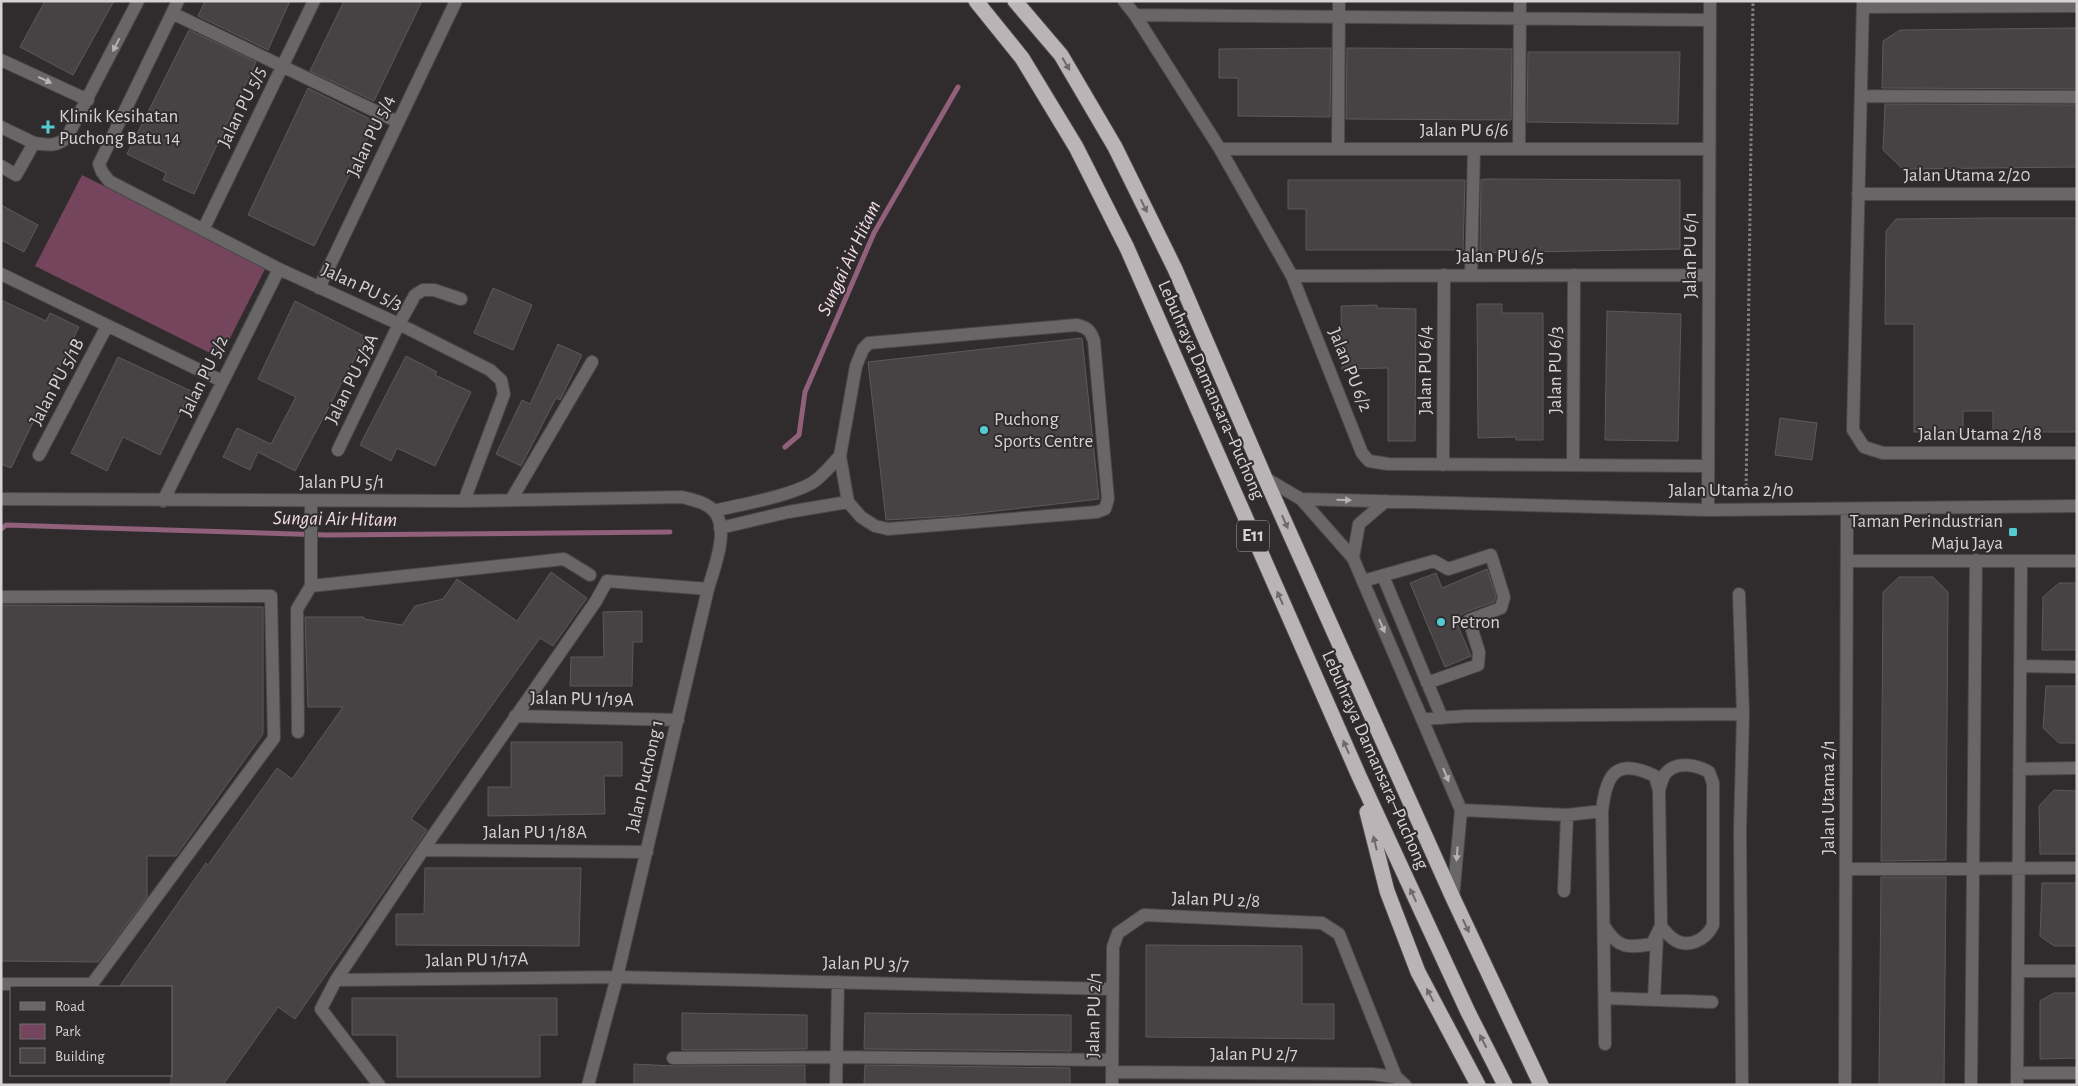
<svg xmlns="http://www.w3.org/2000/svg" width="2078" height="1086" font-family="'Alegreya Sans',sans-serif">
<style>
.green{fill:#75455e}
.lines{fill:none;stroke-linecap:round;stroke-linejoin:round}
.stream{stroke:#91607b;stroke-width:5}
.building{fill:#474345;stroke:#5d585a}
.minor-casing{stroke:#4b4749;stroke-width:14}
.highway-casing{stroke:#4b4749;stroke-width:17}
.path{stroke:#838082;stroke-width:3;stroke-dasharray:2.5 2.5;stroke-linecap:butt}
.minor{stroke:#686667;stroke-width:12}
.highway{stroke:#bab4b7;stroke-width:15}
.oneway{fill:#b5b2b4}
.oneway2{fill:#6e696c}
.poi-dot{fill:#52ccd0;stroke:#302c2e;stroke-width:2}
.labels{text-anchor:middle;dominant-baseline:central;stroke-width:4;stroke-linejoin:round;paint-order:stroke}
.shield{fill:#302c2e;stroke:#a4a1a3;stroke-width:1}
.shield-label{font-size:18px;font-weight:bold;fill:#d6d3d5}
.street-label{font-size:19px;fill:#d6d3d5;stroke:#302c2e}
.poi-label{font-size:19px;fill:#d6d3d5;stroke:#302c2e;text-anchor:start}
.water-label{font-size:20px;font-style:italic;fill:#f2dce6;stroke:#302c2e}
</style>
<rect width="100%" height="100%" fill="#302c2e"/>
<path class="green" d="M82 175 266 267 220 358 35 266Z"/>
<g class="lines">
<path class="stream" d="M785 447 799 435 805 392 874 233 958 87
M1 529 6 525 327 535 670 532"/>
</g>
<path class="building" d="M45 1H114L73 75 20 47Z
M205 1H290L268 50 198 16Z
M344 1H422L374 101 310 71Z
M2077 28V89L1882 88 1883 41 1900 30Z
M189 30 256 62 194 194 163 180 166 173 127 154Z
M1331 48 1330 117 1238 116V78H1219V49Z
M1347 48 1512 49 1511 120 1346 119Z
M1528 52H1680L1678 124 1527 122Z
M308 88 376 122 314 246 248 215Z
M1885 104 2077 105V167L1903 169 1883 150Z
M1486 179 1680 180V249L1483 253V250H1480L1481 180Z
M1288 180H1465L1463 250H1306V209H1288Z
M1 205 38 225 24 252 1 240Z
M1993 218H2077V432H1993V411H1963V432H1914V324H1885L1886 231 1896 219Z
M493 288 532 305 513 350 474 333Z
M1 300 46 321 50 313 79 327 11 468 1 464Z
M295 301 366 337 295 471 258 452 250 470 223 457 237 428 271 444 296 397 258 379Z
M1477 304H1502V313H1543V440H1516V437L1478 438Z
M1377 305V308L1416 309 1415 441H1388V368L1342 369 1341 306Z
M1607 311 1681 314 1678 441 1605 440Z
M1082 338 1099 499 953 516 886 520 868 362Z
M558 344 582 355 560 400 556 398 521 466 496 454 522 400 530 404Z
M406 356 437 372 435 375 471 392 435 466 397 448 391 461 360 445Z
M118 357 191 391 160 455 123 437 107 471 71 453Z
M1780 418 1817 423 1812 460 1775 455Z
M1487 569 1496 597 1494 602 1466 612 1455 619 1471 656 1445 667 1410 583 1436 573 1442 588Z
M551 572 587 598 553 646 540 638 411 819 427 830 295 1019 278 1007 223 1085H171V987H119L206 863 208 865 277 768 292 779 343 707H308L305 617H364V619L402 625 415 606 443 599 457 579 517 621Z
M1899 577H1933L1948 592 1946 860 1881 861 1883 592Z
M2059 583H2077V650H2042L2043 597Z
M1 605 263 607V734L176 856H147V897L98 962 1 961Z
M642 611V642H633L632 686H570L571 657H604L603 612Z
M2046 686H2077V743H2059L2043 728Z
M511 742H622V776H604L605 814 488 816V787H511Z
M2054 790 2077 791V854H2040L2039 806Z
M425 868H581L579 946 396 945V914H424Z
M1881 877H1946L1944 1085H1879Z
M2042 883H2077V946H2054L2040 936Z
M1146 945 1302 946V1004H1334V1039L1146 1037Z
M2054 993H2077V1058L2040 1059V1001Z
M352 998H557V1035H540V1077H397V1035H352Z
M682 1013 807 1015V1049L682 1050Z
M865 1013 1071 1015V1051L864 1049Z
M634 1064 673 1066 805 1065V1085H634Z
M865 1065 1070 1068V1085H864Z"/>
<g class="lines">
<defs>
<path id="minor" d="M178 1 99 164 102 172 109 181 279 269 399 324 490 370 501 380 504 394 464 501
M1124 1 1135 15 1220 149 1292 276 1362 453 1369 461 1388 464 1708 466
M1863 1 1853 430 1864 447 1883 453H2077
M1863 7 2077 6
M172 13 398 122
M1135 15 1710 20
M1 60 88 100
M1861 96 2077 97
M1 127 34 143 16 175 1 166
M34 143C47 145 57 147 67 137L138 1
M1220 149H1709
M1338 149 1339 1
M1519 149 1520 1
M1858 194H2077
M203 230 314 1
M1 274 222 381
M1471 275 1474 149
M1292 276 1709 275
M319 288 456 1
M1076 325C1087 327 1091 331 1094 341L1108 499 1105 509 1097 512 888 529 875 526 861 517 848 502 840 456 856 366 863 349 869 343Z
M338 450 399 324 415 295 423 290H434L461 299
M39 455 107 326
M1443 465 1444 275
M1573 465 1574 275
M1265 478 1301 499 1708 510 2077 506
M1 499 464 501 682 497C693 500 706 502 714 511 730 530 714 568 708 589L617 977 588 1085
M1301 499 1353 558 1461 810 1453 898
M511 500 592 362
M163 501 279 269
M311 501V586L564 559 590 575
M1708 510 1710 1
M714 511C742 504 787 497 812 483 823 476 831 465 840 456
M720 528 788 512 848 502
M1353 558 1359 524 1386 501
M1847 561H2077
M1383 576 1442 718
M1363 581 1434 561 1448 569 1491 555 1504 597 1501 608 1469 620 1479 652 1478 665 1427 683
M1739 594 1743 714
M1 597 271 596 274 738 92 984H1
M2020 666 2077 667
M515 716 678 720
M1422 719 1467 716 1743 714 1740 831 1742 1085
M298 732 297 609 311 586
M2019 769 2077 768
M1659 790C1661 785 1662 776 1667 772 1677 761 1697 765 1709 772L1713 783V925C1706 940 1687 950 1672 938 1668 935 1664 930 1661 926
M1461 810 1567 815 1602 811
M423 850 647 852
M1846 869 2077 868
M1564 891 1567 815
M1604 926C1618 949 1628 948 1652 944L1661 926 1659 790 1655 776C1616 757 1606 774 1602 811L1605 1044
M2018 971H2077
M336 980 617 977 1113 989
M1605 998 1712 1002
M1654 1000 1657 935
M673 1058 836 1057 1112 1060
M1112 1072 1372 1074 1396 1077
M2017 1073H2077
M379 1085 321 1009 336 980 423 850 596 601 607 581 708 589
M836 1085 838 982
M1112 1085 1113 947 1118 933 1144 915 1322 923 1339 934 1396 1077 1405 1085
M1845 1085 1847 509
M1971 1085 1976 560
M2017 1085 2021 561"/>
<path id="highway" d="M976 1 1022 58 1076 147 1127 248 1359 776 1468 1012 1505 1085
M1015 1 1061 55 1115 147 1175 269 1265 478 1453 898 1541 1085
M1367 812 1387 891 1418 972 1478 1085"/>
</defs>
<use href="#minor" class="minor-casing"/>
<use href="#highway" class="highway-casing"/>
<path class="path" d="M1746 496 1753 1"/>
<use href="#minor" class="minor"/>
<use href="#highway" class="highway"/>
</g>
<defs><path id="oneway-solid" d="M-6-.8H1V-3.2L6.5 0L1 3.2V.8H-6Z" transform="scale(1.25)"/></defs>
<g class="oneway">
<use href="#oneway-solid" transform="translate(116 45) rotate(117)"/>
<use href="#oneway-solid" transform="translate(45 80) rotate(25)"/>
<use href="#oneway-solid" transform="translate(1344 500) rotate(1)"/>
<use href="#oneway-solid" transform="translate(1382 626) rotate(67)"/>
<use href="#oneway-solid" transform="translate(1446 775) rotate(67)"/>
<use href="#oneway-solid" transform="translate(1457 854) rotate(95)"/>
</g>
<g class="oneway2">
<use href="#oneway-solid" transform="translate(1066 64) rotate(60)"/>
<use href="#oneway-solid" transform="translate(1144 206) rotate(64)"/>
<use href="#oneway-solid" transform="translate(1285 522) rotate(66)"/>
<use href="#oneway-solid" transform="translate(1280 598) rotate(-114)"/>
<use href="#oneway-solid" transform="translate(1346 747) rotate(-114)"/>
<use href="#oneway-solid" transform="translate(1375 843) rotate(-104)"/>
<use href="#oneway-solid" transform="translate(1413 895) rotate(-115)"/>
<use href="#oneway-solid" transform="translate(1466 926) rotate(65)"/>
<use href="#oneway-solid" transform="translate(1430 995) rotate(-118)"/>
<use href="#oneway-solid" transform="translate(1483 1041) rotate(-117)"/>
</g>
<g class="poi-dot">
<path d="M45.5 119.5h5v5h5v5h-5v5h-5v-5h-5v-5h5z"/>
<circle cx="984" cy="430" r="5"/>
<rect x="2008" y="527" width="10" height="10" rx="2.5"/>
<circle cx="1441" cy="622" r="5"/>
</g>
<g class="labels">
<rect class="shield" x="1237" y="520.5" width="32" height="31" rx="4"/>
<g class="shield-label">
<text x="1253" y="536">E11</text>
</g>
<g class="street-label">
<text transform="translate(242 107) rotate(-64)">Jalan PU 5/5</text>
<text x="1464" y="130">Jalan PU 6/6</text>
<text transform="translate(371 136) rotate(-65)">Jalan PU 5/4</text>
<text x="1967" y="175">Jalan Utama 2/20</text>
<text transform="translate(1690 255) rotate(-90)">Jalan PU 6/1</text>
<text x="1500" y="256">Jalan PU 6/5</text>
<text transform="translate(362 287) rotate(25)">Jalan PU 5/3</text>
<text transform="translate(1350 370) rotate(68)">Jalan PU 6/2</text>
<text transform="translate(1425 370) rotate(-90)">Jalan PU 6/4</text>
<text transform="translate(1555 370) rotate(-90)">Jalan PU 6/3</text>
<text transform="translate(204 376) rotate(-64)">Jalan PU 5/2</text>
<text transform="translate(352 379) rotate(-64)">Jalan PU 5/3A</text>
<text transform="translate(57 382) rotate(-62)">Jalan PU 5/1B</text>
<text transform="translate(1211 390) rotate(66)">Lebuhraya Damansara–Puchong</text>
<text x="1980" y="434">Jalan Utama 2/18</text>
<text x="342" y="482">Jalan PU 5/1</text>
<text x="1731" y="490">Jalan Utama 2/10</text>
<text transform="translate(582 699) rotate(1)">Jalan PU 1/19A</text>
<text transform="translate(1375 760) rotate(66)">Lebuhraya Damansara–Puchong</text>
<text transform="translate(645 776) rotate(-77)">Jalan Puchong 1</text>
<text transform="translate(1828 797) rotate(-90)">Jalan Utama 2/1</text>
<text x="535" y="832">Jalan PU 1/18A</text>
<text transform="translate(1216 900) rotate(2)">Jalan PU 2/8</text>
<text transform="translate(477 960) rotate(-1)">Jalan PU 1/17A</text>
<text transform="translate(866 964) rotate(1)">Jalan PU 3/7</text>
<text transform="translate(1094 1015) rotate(-89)">Jalan PU 2/1</text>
<text x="1254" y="1054">Jalan PU 2/7</text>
</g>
<g class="poi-label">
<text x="59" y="116">Klinik Kesihatan<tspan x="59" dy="22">Puchong Batu 14</tspan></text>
<text x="994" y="419">Puchong<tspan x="994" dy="22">Sports Centre</tspan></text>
<text x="2003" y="521" text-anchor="end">Taman Perindustrian<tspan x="2003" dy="22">Maju Jaya</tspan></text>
<text x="1451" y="622">Petron</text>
</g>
<g class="water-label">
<text transform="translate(849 258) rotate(-65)">Sungai Air Hitam</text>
<text transform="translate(335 519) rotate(1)">Sungai Air Hitam</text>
</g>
</g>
<rect width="2078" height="1086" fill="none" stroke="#d6d3d5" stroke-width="5"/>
<rect x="10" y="986" width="162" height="90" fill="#302c2e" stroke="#726f71"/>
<rect x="20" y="1002" width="25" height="8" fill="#686667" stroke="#726f71"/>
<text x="55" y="1011" font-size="15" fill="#d6d3d5">Road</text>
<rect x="20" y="1024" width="25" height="15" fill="#75455e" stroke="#726f71"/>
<text x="55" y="1036" font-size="15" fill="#d6d3d5">Park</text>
<rect x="20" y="1048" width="25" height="15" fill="#474345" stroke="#726f71"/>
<text x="55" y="1061" font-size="15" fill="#d6d3d5">Building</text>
</svg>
